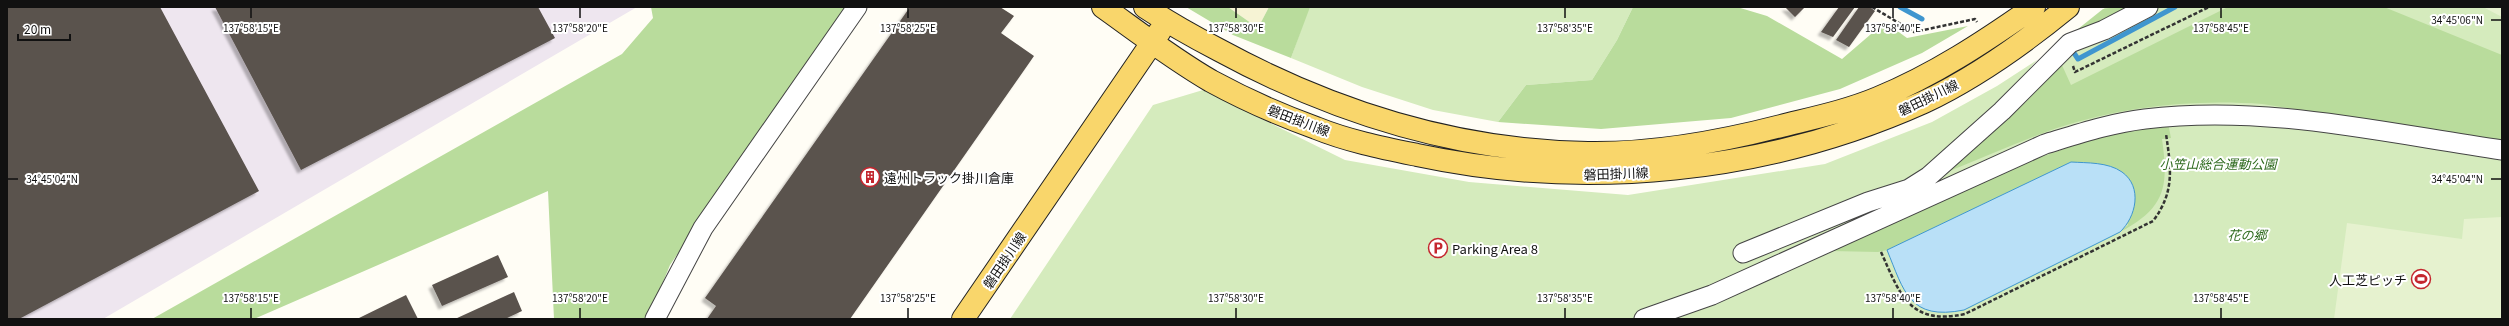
<svg xmlns="http://www.w3.org/2000/svg" width="2509" height="326" font-family="Georgia,'Noto Sans JP',serif">
<style>
.industrial{fill:#eee6ef}
.farmland{fill:#f6f3d4}
.green{fill:#d5ebbd}
.forest{fill:#b9dc9c}
.pitch{fill:#e6f2cf}
.water{fill:#b9e0f7;stroke:#3f96cf}
.lines{fill:none;stroke-linecap:round;stroke-linejoin:round}
.stream{stroke:#3f96cf;stroke-width:5}
.building{fill:#5a524d;filter:url(#shadow)}
.minor-casing{stroke:#444;stroke-width:21}
.major-casing{stroke:#222;stroke-width:24}
.path{stroke:#333;stroke-width:2.5;stroke-dasharray:4 2;stroke-linecap:butt}
.minor{stroke:#fff;stroke-width:19}
.major{stroke:#f9d66b;stroke-width:22}
.ticks{fill:none;stroke:#111;stroke-width:1.5}
.labels{text-anchor:middle;dominant-baseline:central;stroke-width:4;stroke-linejoin:round;paint-order:stroke}
.street-label{font-size:13px;fill:#111;stroke:#fff}
.park-label{font-size:13px;font-style:italic;fill:#2f6b1f;stroke:#fff}
.poi-label{font-size:13px;fill:#111;stroke:#fff;text-anchor:start}
.ticks-label{font-size:10px;text-anchor:middle;fill:#111;stroke:#fff;stroke-width:4;stroke-linejoin:round;paint-order:stroke}
</style>
<defs>
<filter id="shadow"><feDropShadow dx="-3.5" dy="3.5" stdDeviation="1" flood-color="#0004"/></filter>
</defs>
<rect width="100%" height="100%" fill="#fffdf5"/>
<path class="industrial" d="M7 7H637L103 319H7Z"/>
<path class="farmland" d="M1228 7H1269L1258 28Z"/>
<path class="green" d="M1309 7H1633L1617 40 1592 80 1526 85 1498 122 1433 110 1362 87 1291 58Z
M2106 7H2502V319H1010L1153 105 1203 90 1345 160 1469 182 1628 195 1825 164 1932 122 1997 86 2037 60 2030 68 2044 60Z"/>
<path class="forest" d="M651 7H846L670 265 648 319H554L548 191 254 319H152L622 54 653 18Z
M1186 7H1228L1258 28 1269 7H1310L1291 58 1233 35Z
M1633 7H1737L1767 16 1842 59 1885 22 1907 38 1968 26 1922 53 1840 89 1731 118 1601 129 1498 122 1526 85 1592 80 1617 40Z
M2116 7H2133L2108 21 2073 33 2103 9Z
M2228 7H2384L2502 55V141L2262 104C2194 99 2123 106 2057 128 2020 141 1983 158 1947 172L2028 100 2061 63 2071 85Z
M2168 123 2171 138 2162 139C2169 188 2165 208 2120 232L2128 225 2100 164 2071 162 1887 250 1878 252 1831 251 2017 165 2108 134Z"/>
<path class="pitch" d="M2483 7H2502V17Z
M2502 217V319H2334L2347 223 2462 239 2464 219Z"/>
<path class="water" d="M2071 162C2087 163 2108 162 2122 172 2143 187 2136 217 2120 232L1964 310C1909 321 1904 291 1887 250Z"/>
<g class="lines">
<path class="stream" d="M1900 7 1922 19
M2074 53 2078 59 2175 7"/>
</g>
<path class="building" d="M7 7H160L259 191 19 319H7Z
M215 7H538L555 38 301 170Z
M910 7H1000L1014 16 1001 33 1034 56 850 319H707L716 306 705 298Z
M1785 7H1805L1795 17Z
M1839 7H1855L1833 37 1821 32Z
M1859 7H1870L1875 11 1849 47 1836 40Z
M498 255 508 277 442 306 432 285Z
M514 292 522 311 505 319H455Z
M406 295 418 319H357Z"/>
<g class="lines">
<defs>
<path id="minor" d="M1743 253 1868 202 1909 189 1928 177 2002 111 2070 43 2104 30 2148 7
M655 319 703 228 857 7
M1644 319 1712 295 2045 144C2078 134 2111 123 2145 119 2265 104 2384 133 2502 150"/>
<path id="major" d="M1103 7C1138 32 1173 59 1211 81 1244 99 1280 115 1316 128 1348 141 1383 148 1417 155 1586 191 1766 173 1924 102 1975 78 2024 43 2068 7
M1145 7C1169 23 1194 37 1219 50 1335 113 1456 151 1588 153 1652 154 1719 142 1781 126 1813 118 1847 111 1878 98 1934 75 1984 42 2034 7
M963 319 1160 31"/>
</defs>
<use href="#minor" class="minor-casing"/>
<use href="#major" class="major-casing"/>
<path class="path" d="M1872 7 1914 32 1975 19 1977 22
M2073 66 2075 72 2209 7
M1881 252C1900 294 1909 326 1965 314L2153 221C2175 192 2171 168 2166 134"/>
<use href="#minor" class="minor"/>
<use href="#major" class="major"/>
</g>
<path class="ticks" d="M251 8V18M580 8V18M908 8V18M1236 8V18M1565 8V18M1893 8V18M2221 8V18M2491 20H2501M8 179H18M2491 179H2501M251 308V318M580 308V318M908 308V318M1236 308V318M1565 308V318M1893 308V318M2221 308V318"/>
<defs>
<symbol id="building-ring" viewBox="-11 -11 22 22"><circle r="9.5" fill="#fff" stroke="#c4262e" stroke-width="1.5"/><path d="M-4-6H4V6H1V3H-1V6H-4ZM-2.5-4.3h1.7v1.8h-1.7ZM.8-4.3h1.7v1.8H.8ZM-2.5-1h1.7V.8h-1.7ZM.8-1h1.7V.8H.8Z" fill="#c4262e"/></symbol>
<symbol id="parking-ring" viewBox="-11 -11 22 22"><circle r="9.5" fill="#fff" stroke="#c4262e" stroke-width="1.5"/><path d="M-3.5-5.5H1a3.5 3.5 0 0 1 0 7H-1V5.5H-3.5ZM-1-3.4V-.6H.8a1.4 1.4 0 0 0 0-2.8Z" fill="#c4262e"/></symbol>
<symbol id="stadium-ring" viewBox="-11 -11 22 22"><circle r="9.5" fill="#fff" stroke="#c4262e" stroke-width="1.5"/><path d="M0-5a6.5 5 0 1 0 0 10a6.5 5 0 1 0 0-10ZM-3.5-1.8h7v3.6h-7Z" fill="#c4262e"/></symbol>
</defs>
<g fill-rule="evenodd">
<use href="#building-ring" x="859" y="166" width="22" height="22"/>
<use href="#parking-ring" x="1427" y="237" width="22" height="22"/>
<use href="#stadium-ring" x="2410" y="268" width="22" height="22"/>
</g>
<g class="labels">
<g class="street-label">
<text transform="translate(1928 97) rotate(-26)">磐田掛川線</text>
<text transform="translate(1299 120) rotate(21)">磐田掛川線</text>
<text transform="translate(1616 173) rotate(-2)">磐田掛川線</text>
<text transform="translate(1004 260) rotate(-56)">磐田掛川線</text>
</g>
<g class="park-label">
<text x="2218" y="163">小笠山総合運動公園</text>
<text x="2247" y="234">花の郷</text>
</g>
<g class="poi-label">
<text x="884" y="177">遠州トラック掛川倉庫</text>
<text x="1452" y="248">Parking Area 8</text>
<text x="2407" y="279" text-anchor="end">人工芝ピッチ</text>
</g>
</g>
<g class="ticks-label">
<text x="2457" y="24">34°45'06"N</text>
<text x="251" y="32">137°58'15"E</text>
<text x="580" y="32">137°58'20"E</text>
<text x="908" y="32">137°58'25"E</text>
<text x="1236" y="32">137°58'30"E</text>
<text x="1565" y="32">137°58'35"E</text>
<text x="1893" y="32">137°58'40"E</text>
<text x="2221" y="32">137°58'45"E</text>
<text x="52" y="183">34°45'04"N</text>
<text x="2457" y="183">34°45'04"N</text>
<text x="251" y="302">137°58'15"E</text>
<text x="580" y="302">137°58'20"E</text>
<text x="908" y="302">137°58'25"E</text>
<text x="1236" y="302">137°58'30"E</text>
<text x="1565" y="302">137°58'35"E</text>
<text x="1893" y="302">137°58'40"E</text>
<text x="2221" y="302">137°58'45"E</text>
</g>
<rect width="2509" height="326" fill="none" stroke="#111111" stroke-width="16"/>
<path d="M18 34v6h52v-6" fill="none" stroke="#111111" stroke-width="2"/>
<text x="24" y="34" font-size="12" fill="#111111" stroke="#ffffff" stroke-width="3" paint-order="stroke">20 m</text>
</svg>
